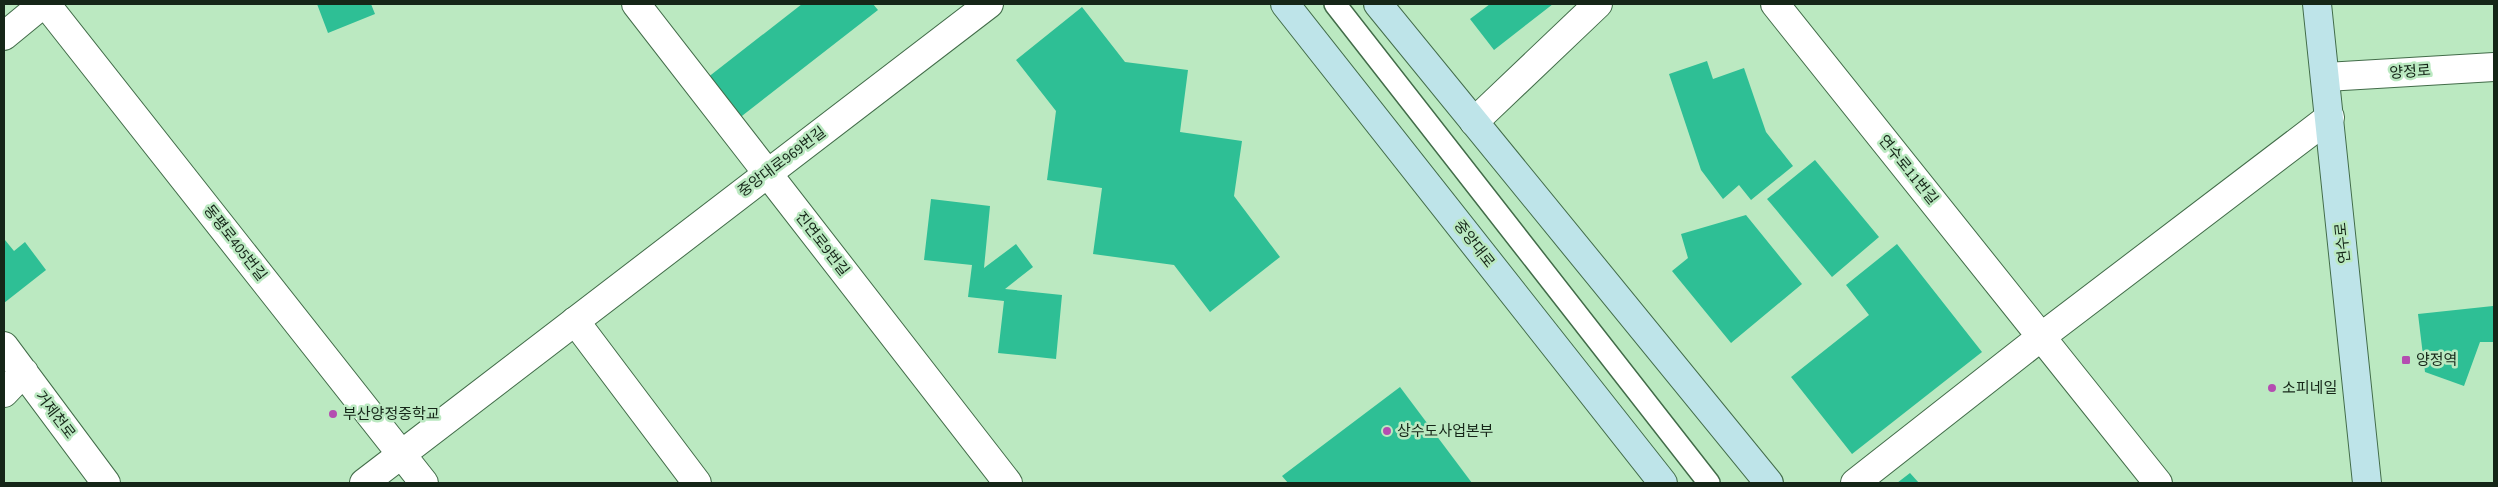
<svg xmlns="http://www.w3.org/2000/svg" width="2498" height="487" font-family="'Source Sans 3','Noto Sans KR',sans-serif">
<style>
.building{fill:#2ebf95}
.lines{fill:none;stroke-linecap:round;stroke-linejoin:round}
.service-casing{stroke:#426c49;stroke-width:24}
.minor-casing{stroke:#426c49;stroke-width:30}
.tertiary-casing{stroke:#426c49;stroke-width:30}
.secondary-casing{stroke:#426c49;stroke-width:30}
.service{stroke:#fff;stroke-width:21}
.minor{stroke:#fff;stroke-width:28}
.tertiary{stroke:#fff;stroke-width:28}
.secondary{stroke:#bee4e9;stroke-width:28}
.poi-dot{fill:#b44db1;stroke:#bbe9c1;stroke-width:2}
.labels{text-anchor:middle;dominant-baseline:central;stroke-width:5;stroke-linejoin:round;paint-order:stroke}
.street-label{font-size:15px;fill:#152618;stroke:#bbe9c1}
.poi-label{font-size:15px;fill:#152618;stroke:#bbe9c1;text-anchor:start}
</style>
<rect width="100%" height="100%" fill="#bbe9c1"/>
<path class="building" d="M317 4H371L375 14 328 33Z
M802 4H873L878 10 738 119 707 78Z
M1490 4H1553L1494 50 1470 19Z
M1082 7 1125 62 1188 70 1180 132 1242 141 1234 196 1280 257 1210 312 1174 265 1093 254 1102 188 1047 180 1056 111 1016 60Z
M1707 61 1713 79 1744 68 1766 132 1793 166 1751 200 1739 185 1723 199 1701 170 1669 74Z
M1815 160 1879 237 1832 277 1767 199Z
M931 199 990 206 984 268 1016 244 1033 267 1005 289 1062 295 1056 359 998 353 1004 301 968 297 972 265 924 260Z
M1746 215 1802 284 1731 343 1672 271 1688 258 1681 234Z
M5 240 14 251 25 242 46 270 4 303Z
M1897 244 1982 352 1852 454 1791 377 1869 315 1846 285Z
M2494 303V342H2480L2464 386 2425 372 2418 314 2493 306Z
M1400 387 1472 483H1288L1282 476Z
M1910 473 1919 483H1897Z"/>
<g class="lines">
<defs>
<path id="service" d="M1335 4 1709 483"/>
<path id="minor" d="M636 4 1008 483
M1775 4 2158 483
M4 36 43 4
M1474 122 1598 4
M575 321 697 483
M4 346 106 483
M4 393 24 372
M1855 483 2041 337 2330 117"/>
<path id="tertiary" d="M46 4 424 483
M2326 77 2494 67
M364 483 989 4"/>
<path id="secondary" d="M1285 4 1663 483
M1378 4 1769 483
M2317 4 2367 483"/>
</defs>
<use href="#service" class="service-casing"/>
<use href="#minor" class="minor-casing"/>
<use href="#tertiary" class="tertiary-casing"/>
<use href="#secondary" class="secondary-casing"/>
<use href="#service" class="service"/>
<use href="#minor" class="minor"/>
<use href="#tertiary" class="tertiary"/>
<use href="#secondary" class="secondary"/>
</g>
<g class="poi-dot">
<rect x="2401" y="355" width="10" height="10" rx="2.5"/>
<circle cx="2272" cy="388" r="5"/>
<circle cx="333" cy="414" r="5"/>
<circle cx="1387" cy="431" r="5"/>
</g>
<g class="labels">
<g class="street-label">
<text transform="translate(2410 72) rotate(-4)">양정로</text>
<text transform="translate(782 162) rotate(-37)">중앙대로969번길</text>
<text transform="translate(1908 170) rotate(51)">연수로11번길</text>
<text transform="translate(235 243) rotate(52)">동평로405번길</text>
<text transform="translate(2343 243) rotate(-96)">연수로</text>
<text transform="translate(822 244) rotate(52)">진연로9번길</text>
<text transform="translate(1474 244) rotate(52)">중앙대로</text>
<text transform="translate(55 415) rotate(53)">거제천로</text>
</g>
<g class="poi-label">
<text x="2416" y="360">양정역</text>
<text x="2282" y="388">소피네일</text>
<text x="343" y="414">부산양정중학교</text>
<text x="1397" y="431">상수도사업본부</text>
</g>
</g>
<rect width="2498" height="487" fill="none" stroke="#152618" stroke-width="10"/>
</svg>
